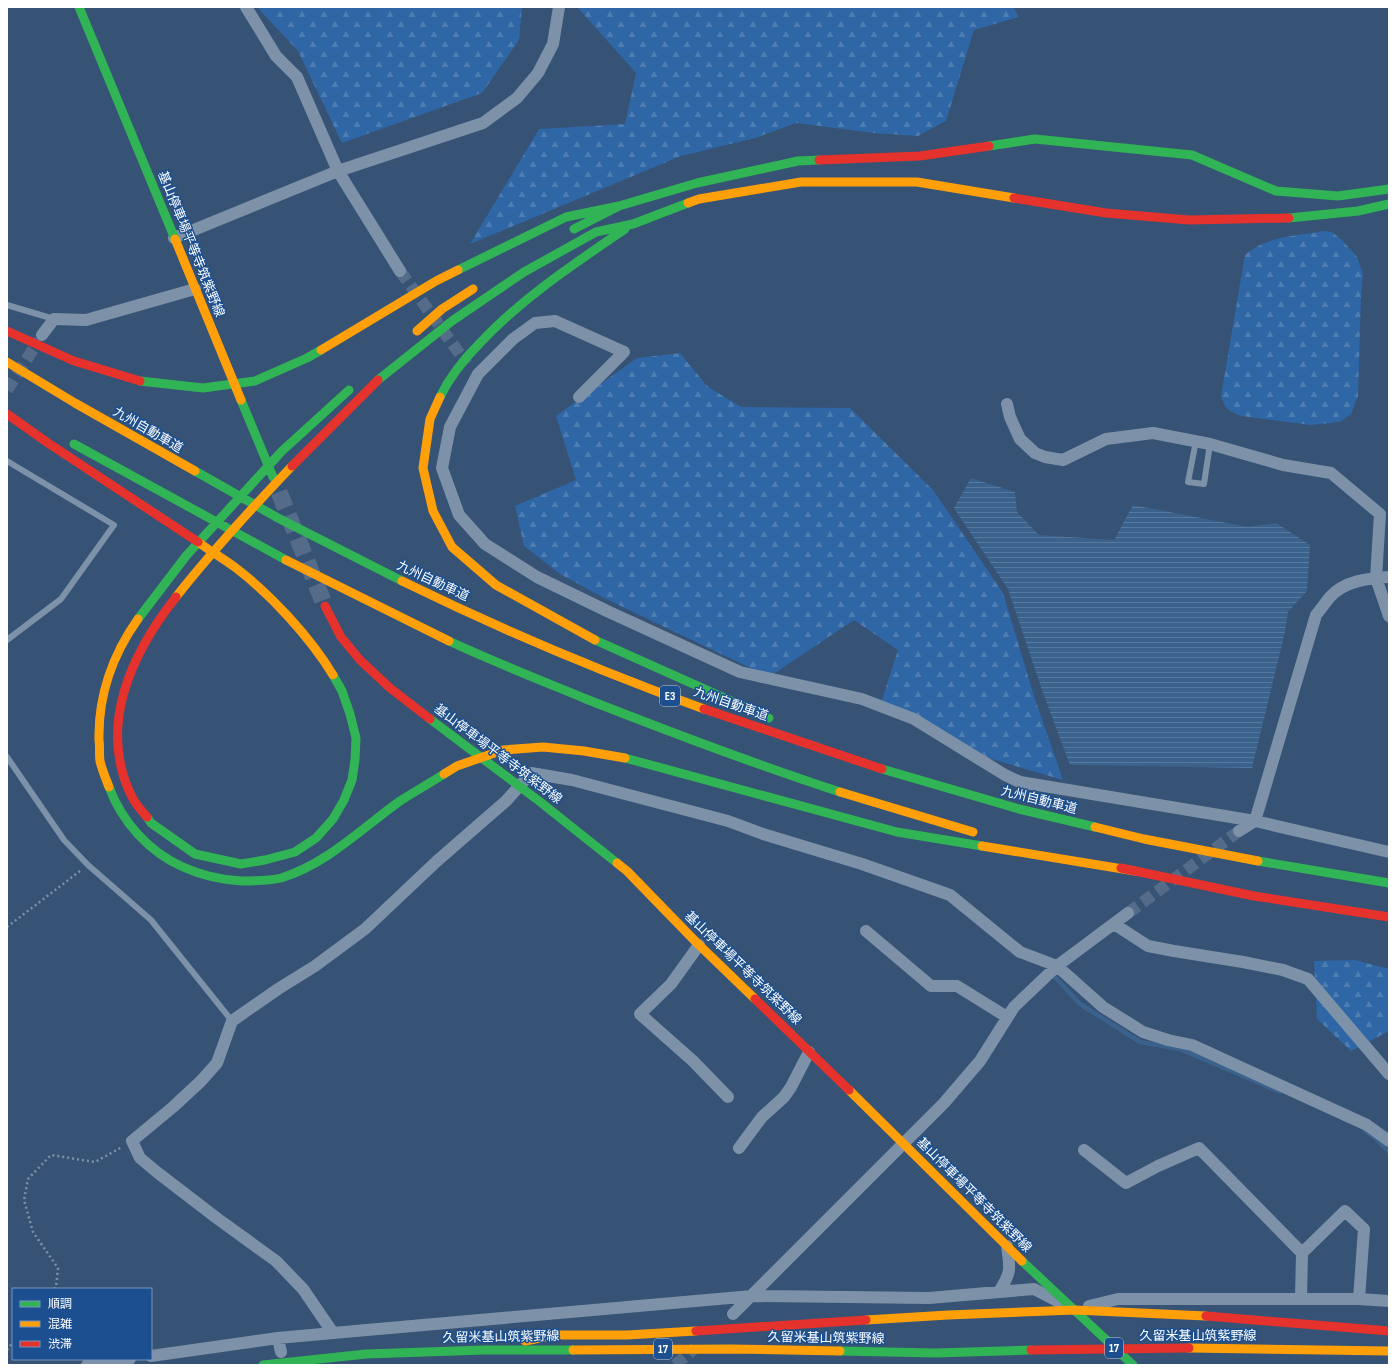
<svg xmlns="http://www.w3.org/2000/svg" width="1396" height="1372" font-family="'Sofia Sans Condensed','Noto Sans JP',sans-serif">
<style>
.forest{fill:url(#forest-firs)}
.water{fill:url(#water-rules)}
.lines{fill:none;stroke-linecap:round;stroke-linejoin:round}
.stream{stroke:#3b618d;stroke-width:4.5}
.street-tunnel{stroke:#546c89;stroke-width:12;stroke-dasharray:12 6;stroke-linecap:butt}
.secondary-tunnel{stroke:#546c89;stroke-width:17;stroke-dasharray:17 8;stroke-linecap:butt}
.path{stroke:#7d92a8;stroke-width:2.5;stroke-dasharray:2 3;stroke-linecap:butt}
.lane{stroke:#7d92a8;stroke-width:6}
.street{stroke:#7d92a8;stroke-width:12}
.fast{stroke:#30b455;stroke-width:9}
.slow{stroke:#ff9f0a;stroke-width:9}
.jam{stroke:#e5322d;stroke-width:9}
.labels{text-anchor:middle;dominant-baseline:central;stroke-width:3;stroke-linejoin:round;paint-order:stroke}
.shield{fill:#1b4f8f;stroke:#bbcadd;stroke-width:1}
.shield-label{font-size:12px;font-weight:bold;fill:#fff}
.street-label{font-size:13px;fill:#fff;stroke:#1b4f8f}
</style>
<defs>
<pattern id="forest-firs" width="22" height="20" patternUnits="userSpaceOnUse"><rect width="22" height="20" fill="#2f66a5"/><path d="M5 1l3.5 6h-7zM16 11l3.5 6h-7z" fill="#4e7db2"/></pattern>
<pattern id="water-rules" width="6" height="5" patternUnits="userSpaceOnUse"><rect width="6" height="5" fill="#3b618d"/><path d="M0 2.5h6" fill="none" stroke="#58799e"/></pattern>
</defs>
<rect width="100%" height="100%" fill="#365274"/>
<path class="forest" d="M257 7H522L519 40 482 93 342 143 298 51Z
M577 7H1013L1019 17 974 30 946 121 918 136 873 133 796 123 755 138 681 156 470 244 539 129 625 124 636 73Z
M1323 231 1332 232 1343 241 1357 257 1363 274 1361 296 1358 396 1351 414 1340 422 1311 425 1241 416C1229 411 1225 409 1221 396L1245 255C1266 236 1297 236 1323 231Z
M680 353 707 386 741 407 850 408 933 490 1003 593 1034 696 1063 780 985 757 881 703 898 650 854 620 769 677 606 599 560 574 524 546 515 506 576 480 556 416 637 358Z
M1355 960 1389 969V1031L1351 1051 1317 1019 1314 961Z"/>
<path class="water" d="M971 478 1015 492 1017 512 1039 535 1114 540 1133 505 1248 527 1276 523 1310 545 1307 591 1288 612 1285 632 1252 768 1070 765 1042 690 1008 589 954 508Z"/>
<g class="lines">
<path class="stream" d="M1054 976 1080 1004 1140 1042 1180 1049 1280 1092
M1365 1131 1375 1138 1389 1152"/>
<path class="street-tunnel" d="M400 271 467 364
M7 390 39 340
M1128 913 1239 831
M675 1365 695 1348"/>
<path class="secondary-tunnel" d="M279 492 325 606"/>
<path class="path" d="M7 927 80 871
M54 1289 56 1287 58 1268 33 1232 24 1200 28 1179 51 1155 95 1162 122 1147
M7 1350 13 1342"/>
<path class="lane" d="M7 305 54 319
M1196 441 1188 482 1204 484 1210 444
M7 461 114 525 61 599 7 640
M7 757 64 840 88 865 151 920 232 1021"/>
<path class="street" d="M246 7 276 56 297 77 338 171 400 271
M174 238 338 171 483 123 517 98 538 73 553 44 559 7
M42 335 54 319 86 320 195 289
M579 397 624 352 555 321 535 323 513 339 478 374 450 427 442 468 459 515 485 544 537 577 607 611 740 672 862 699 914 719 1005 775 1020 782 1255 821 1389 852
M1007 404 1010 417 1020 439 1035 453 1045 457 1063 460 1106 439 1153 433 1210 444 1283 465 1331 473 1380 514 1376 578 1389 616
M1239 831 1255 821 1316 615C1321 609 1325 603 1330 597 1344 581 1369 578 1389 577
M1114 924 1148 946 1174 951 1243 962 1283 970 1308 979 1389 1074
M866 931 931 986H957L1007 1017
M699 945 671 984 640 1014 693 1061 728 1097
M739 1148 762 1117 784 1097 791 1087 809 1052
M1084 1150 1126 1183 1158 1166 1199 1148 1302 1253 1301 1298
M1302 1253 1345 1211 1364 1229 1359 1299
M999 1292C1012 1271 1010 1269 1007 1246
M1089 1306 1118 1299H1359L1389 1301
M733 1314 944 1103 980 1061 1014 1007 1057 966 1128 913
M333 1333 303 1289 276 1261 218 1219 158 1173 140 1158 132 1141 173 1107 201 1081 217 1063 232 1021 278 989 315 966 365 929 437 861 506 801 531 773 572 780 728 821 763 834 862 864 950 895 1020 952 1057 966 1103 1007 1143 1032 1168 1040 1192 1045 1367 1125 1389 1141
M278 1338 281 1352
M151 1356 278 1338 333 1333 752 1296 929 1298 1034 1289 1061 1303
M87 1365 130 1359"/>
<path class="fast" d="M79 7 175 239
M989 146 1035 139 1192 155 1276 191 1338 196 1389 189
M1289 218 1358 211 1389 204
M574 229 619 206
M458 270 566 217 619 206 697 183 798 161 819 160
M378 380 452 321 524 272 596 232 633 224 688 203
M140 381 203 388 255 381 307 358 321 350
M440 397C450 376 464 359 480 343 522 298 574 264 625 229
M241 400 273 477
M74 444 286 560
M195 471 278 518 402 581
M138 619 186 556 282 451 349 390
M595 640 769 718
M449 641C494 662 540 680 586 699 670 732 754 764 840 792
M430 719 539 801 617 863
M625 758 897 832 982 846
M882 769 1019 809 1095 827
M109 787C122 822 149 852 183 867 203 876 221 880 242 881 254 881 269 881 281 878 327 864 362 828 400 801 414 792 430 783 444 774
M147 817 151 823 195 854 241 864 265 860 295 852 316 838 333 819 344 800 352 780 355 760 356 738 350 714 342 691 333 675
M1258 861 1389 883
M1022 1261 1133 1365
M840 1351 936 1353 1031 1350
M263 1365 366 1354 485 1350H573"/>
<path class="slow" d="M688 203 699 199 801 182H917L1014 198
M175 239 241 400
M417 331 442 309 473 289
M321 350 436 281 458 270
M7 362 75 403 195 471
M440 397 430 419 423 468 433 511 452 547 496 585 595 640
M198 542C210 551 224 559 236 568 271 595 310 637 333 675
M286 560 449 641
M402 581C500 629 602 672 704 709
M176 597C212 551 252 508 292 466
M444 774 457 766 503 750 543 747 584 751 625 758
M109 787C106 779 102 770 100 761 99 754 100 746 99 740 98 696 113 654 138 619
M840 792 973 832
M1095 827 1144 839 1258 861
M982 846 1135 871
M617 863 627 871 696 942 755 999
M849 1090 1022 1261
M866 1320 948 1315 1075 1310 1206 1316
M525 1341 555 1335H627L696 1331
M1189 1348 1389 1351
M573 1350 730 1349 840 1351"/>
<path class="jam" d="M819 160 920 156 989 146
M1014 198 1106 213 1189 220 1289 218
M7 331 74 361 140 381
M7 414 48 443 198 542
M292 466 378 380
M325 606 341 637 360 660 390 688 430 719
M704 709 882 769
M147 817C142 811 136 805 132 797 97 727 131 654 176 597
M1121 868 1254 896 1389 917
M755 999 849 1090
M1206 1316 1389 1331
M696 1331 866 1320
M1031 1350 1189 1348"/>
</g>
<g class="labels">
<g class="shield">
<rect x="660" y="686" width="20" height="20" rx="3"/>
<rect x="1105" y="1338" width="18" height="20" rx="3"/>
<rect x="654" y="1339" width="18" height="20" rx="3"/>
</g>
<g class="shield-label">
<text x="670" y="696">E3</text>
<text x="1114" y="1348">17</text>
<text x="663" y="1349">17</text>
</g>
<g class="street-label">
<text transform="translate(191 244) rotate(68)">基山停車場平等寺筑紫野線</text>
<text transform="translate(148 430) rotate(30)">九州自動車道</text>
<text transform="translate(433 581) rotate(25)">九州自動車道</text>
<text transform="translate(731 704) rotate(19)">九州自動車道</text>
<text transform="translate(498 754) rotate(37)">基山停車場平等寺筑紫野線</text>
<text transform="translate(1039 800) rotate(14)">九州自動車道</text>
<text transform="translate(743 968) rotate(44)">基山停車場平等寺筑紫野線</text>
<text transform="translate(974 1195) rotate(45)">基山停車場平等寺筑紫野線</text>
<text x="1198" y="1336">久留米基山筑紫野線</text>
<text transform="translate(501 1337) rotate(-1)">久留米基山筑紫野線</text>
<text transform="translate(826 1338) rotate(1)">久留米基山筑紫野線</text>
</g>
</g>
<rect width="1396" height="1372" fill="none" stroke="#ffffff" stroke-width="16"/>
<rect x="12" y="1288" width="140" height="72" fill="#1b4f8f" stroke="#7695bc"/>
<rect x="20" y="1301" width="20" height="6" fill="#30b455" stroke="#7695bc"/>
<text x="48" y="1308" font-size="12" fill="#ffffff">順調</text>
<rect x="20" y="1321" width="20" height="6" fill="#ff9f0a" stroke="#7695bc"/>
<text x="48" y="1328" font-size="12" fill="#ffffff">混雑</text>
<rect x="20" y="1341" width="20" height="6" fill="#e5322d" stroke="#7695bc"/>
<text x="48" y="1348" font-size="12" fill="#ffffff">渋滞</text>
</svg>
